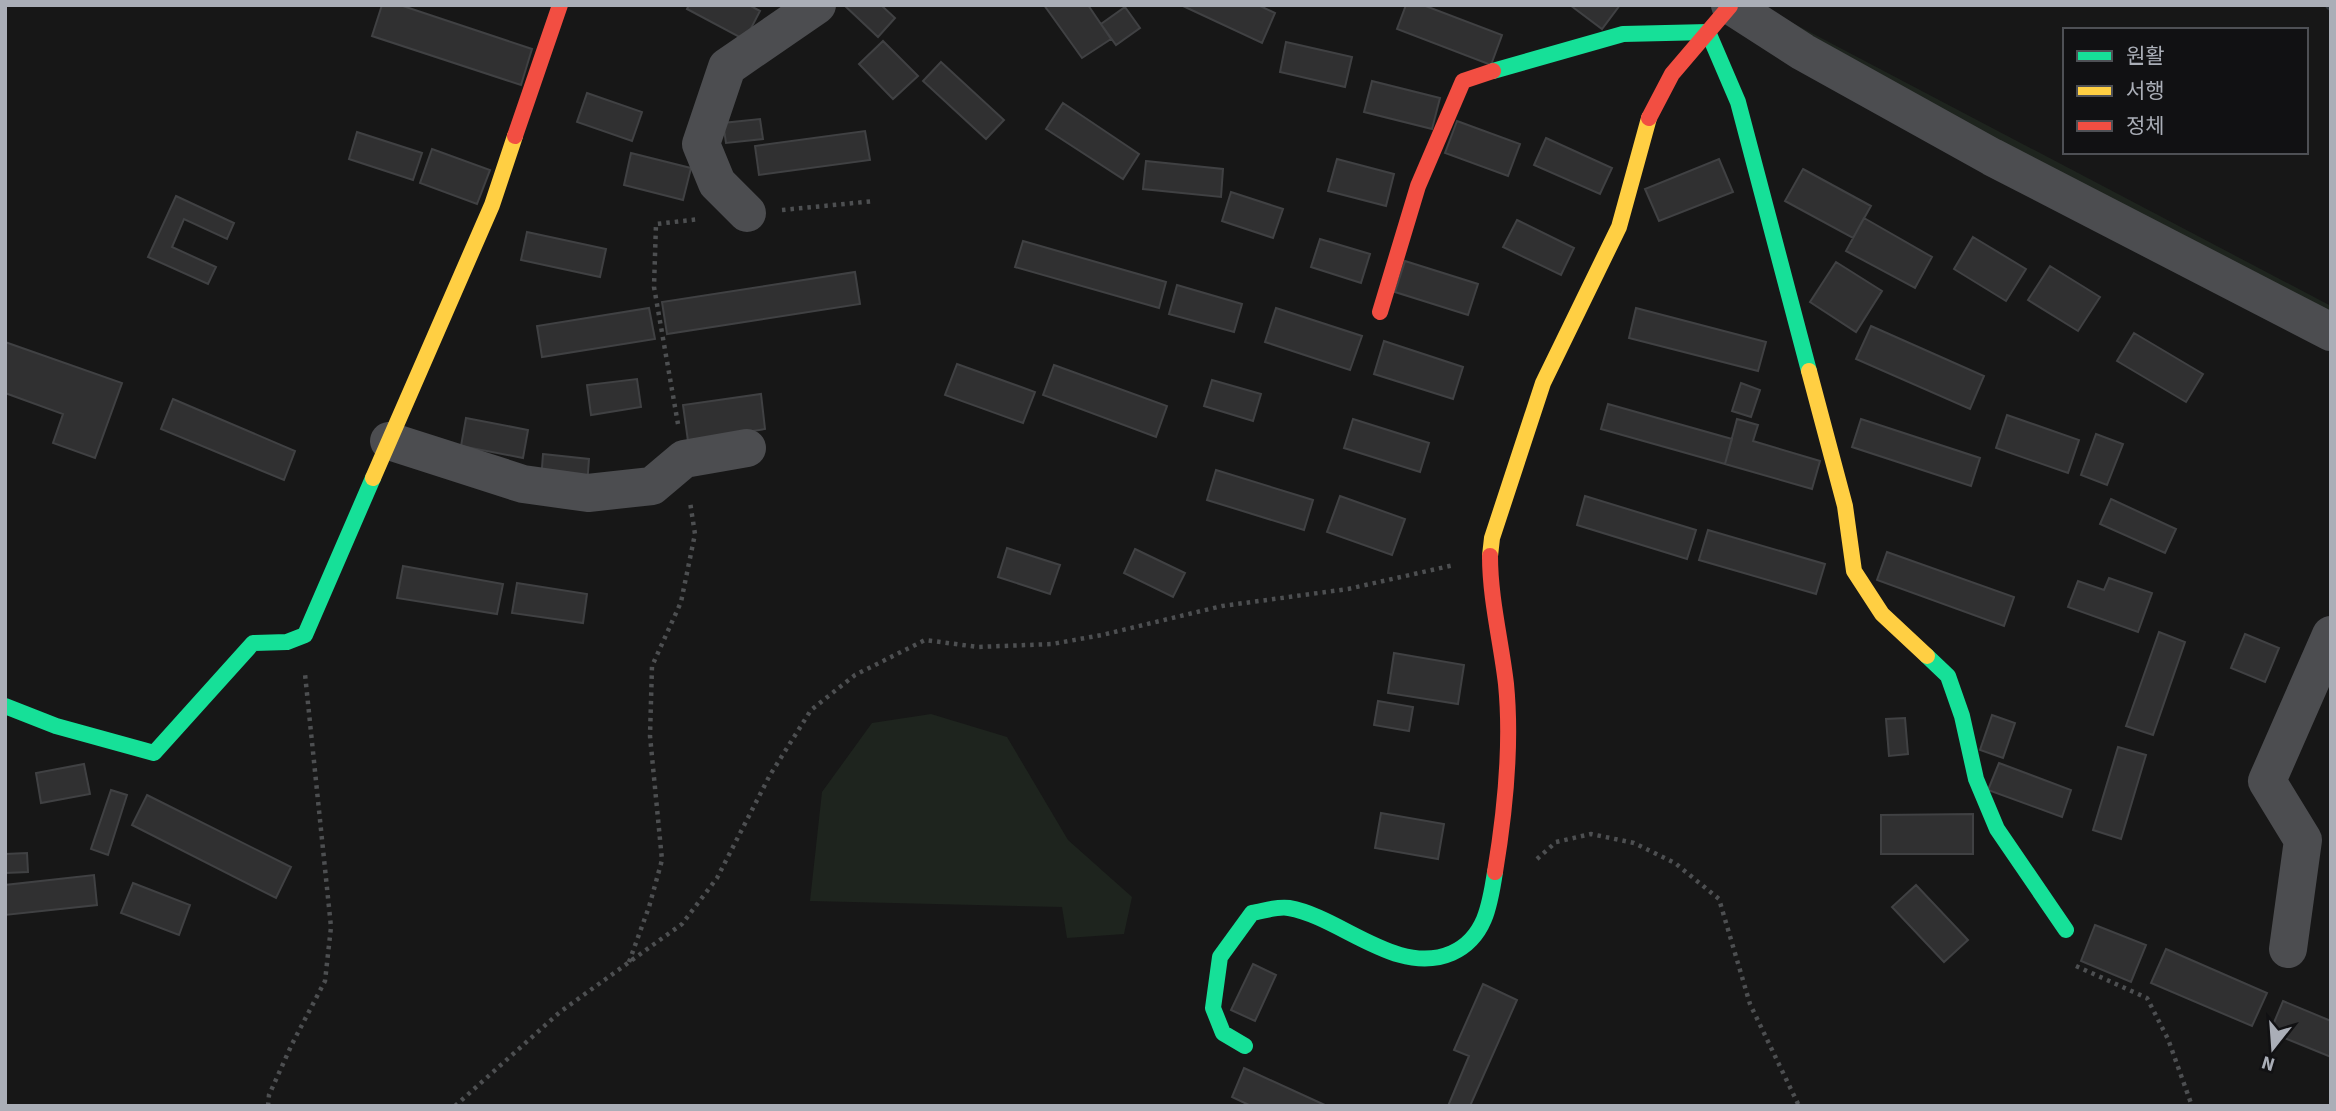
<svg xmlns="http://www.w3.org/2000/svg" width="2336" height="1111" font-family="'Source Sans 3','Noto Sans KR',sans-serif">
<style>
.green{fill:#1e241e}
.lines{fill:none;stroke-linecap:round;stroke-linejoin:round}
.stream{stroke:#2c3238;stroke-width:10}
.building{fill:#303031;stroke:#404143;stroke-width:2}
.path{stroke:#4d4f51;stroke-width:4.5;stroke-dasharray:3.5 5;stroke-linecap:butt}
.street{stroke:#4c4d50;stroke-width:38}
.fast{stroke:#16e098;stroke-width:16}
.slow{stroke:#ffcf43;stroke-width:16}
.jam{stroke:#f24e42;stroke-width:16}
</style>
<rect width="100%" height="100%" fill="#171717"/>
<path class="green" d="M1785 19 2331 306V317L1965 127Z
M931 714 1007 737 1068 840 1132 897 1124 934 1067 938 1062 907 810 901 822 792 872 723Z"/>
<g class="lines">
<path class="stream" d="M2330 5 2331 6"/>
</g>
<path class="building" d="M382 5H400L532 49 521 85 372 36Z
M689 5H749L760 11 745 40 687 9Z
M844 5H881L895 18 878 37Z
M1044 5H1088L1111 39 1082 58Z
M1258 5 1275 13 1262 43 1183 6Z
M1406 5H1423L1502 35 1491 65 1397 29Z
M1570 5H1620L1602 29Z
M1125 7 1140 28 1116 45 1101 24Z
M883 41 918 76 893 99 859 64Z
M1286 42 1352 57 1345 87 1280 72Z
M941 62 1004 120 986 139 923 81Z
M1372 81 1440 98 1432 129 1364 112Z
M587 93 642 112 632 141 577 122Z
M1063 103 1139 154 1123 179 1046 129Z
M760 119 763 139 726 143 723 123Z
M1457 121 1520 144 1508 176 1445 153Z
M865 131 870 160 759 175 755 146Z
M357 132 422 153 413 180 349 159Z
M1546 138 1612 168 1600 194 1534 165Z
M432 149 490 170 477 204 420 183Z
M631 153 691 168 683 200 624 185Z
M1337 159 1394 174 1386 206 1328 191Z
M1719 159 1733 192 1659 221 1645 189Z
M1146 161 1223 169 1221 197 1143 189Z
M1803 169 1871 206 1853 238 1785 201Z
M1231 192 1283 209 1273 238 1222 221Z
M176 196 234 223 227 239 184 219 172 247 216 267 208 284 148 257Z
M1864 218 1932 257 1915 288 1846 251Z
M1517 220 1574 248 1561 275 1503 247Z
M527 232 606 249 600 277 521 260Z
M1973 237 2026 269 2006 301 1954 269Z
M1320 239 1370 254 1361 283 1311 267Z
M1023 241 1166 282 1159 308 1015 267Z
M1405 261 1478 284 1468 315 1395 292Z
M1836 262 1882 291 1856 332 1810 302Z
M2050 266 2100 297 2078 331 2028 300Z
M855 272 860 304 667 334 662 302Z
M1177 285 1242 304 1234 332 1169 314Z
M649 308 655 339 542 357 537 326Z
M1276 308 1362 336 1350 370 1265 342Z
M1636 308 1766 342 1758 371 1629 338Z
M1871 326 1984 376 1970 409 1856 359Z
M2134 333 2203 374 2186 402 2117 361Z
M1384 341 1463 367 1453 399 1374 374Z
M5 342 122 383 95 458 53 443 63 414 5 393Z
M957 364 1035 392 1023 423 945 395Z
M1054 365 1167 406 1156 437 1043 395Z
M637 379 641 407 591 415 587 385Z
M1212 380 1261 394 1253 421 1204 406Z
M1741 383 1760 390 1751 417 1732 411Z
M761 394 765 429 688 441 683 405Z
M173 399 295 451 284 480 161 429Z
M1608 404 1732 439 1725 464 1601 429Z
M2007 415 2079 440 2068 473 1996 448Z
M466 418 528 430 523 458 461 446Z
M1353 419 1429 443 1420 472 1344 448Z
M1737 419 1758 425 1753 441 1820 461 1812 489 1725 464Z
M1861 419 1980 458 1971 486 1852 447Z
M2096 434 2123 444 2107 485 2081 475Z
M543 454 589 459 587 486 541 481Z
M1216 470 1313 500 1304 530 1207 500Z
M1340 496 1405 519 1392 555 1327 532Z
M1585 496 1696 530 1687 559 1577 525Z
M2111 499 2176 529 2165 553 2100 524Z
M1708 530 1825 564 1816 594 1699 560Z
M1007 548 1060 565 1050 594 998 577Z
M1135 549 1185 573 1173 597 1124 573Z
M1887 552 2014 597 2004 626 1877 580Z
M403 566 503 584 497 614 397 598Z
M2109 578 2152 593 2138 632 2068 607 2078 581 2104 590Z
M517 583 587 594 583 623 512 613Z
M2159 632 2185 642 2153 735 2126 726Z
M2245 634 2279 648 2265 682 2231 668Z
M1394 653 1464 665 1458 704 1388 693Z
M1378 701 1413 707 1409 731 1374 725Z
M1992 715 2015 723 2003 758 1980 750Z
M1905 718 1908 754 1889 756 1886 719Z
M2118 747 2146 755 2121 839 2093 830Z
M1999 763 2071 790 2062 817 1988 790Z
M84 764 90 794 41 803 36 773Z
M111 790 127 795 108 855 91 849Z
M147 795 291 867 276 898 132 825Z
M1381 813 1444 824 1438 859 1375 848Z
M1973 814V854H1881V815Z
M27 853 28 872 5 873V854Z
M94 875 97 905 5 915V885Z
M133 883 190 905 179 935 121 913Z
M1916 885 1968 940 1944 962 1892 907Z
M2095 925 2146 945 2131 982 2081 961Z
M2166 949 2267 993 2252 1026 2151 983Z
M1253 964 1276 975 1255 1021 1231 1010Z
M1483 984 1517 1000 1470 1106H1448L1469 1056 1454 1050Z
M2283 1001 2331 1021V1057L2270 1032Z
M1244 1068 1327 1106H1251L1232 1097Z"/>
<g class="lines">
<path class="path" d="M782 210 875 201
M678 424 654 287 656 224 700 219
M1537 859 1556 842 1591 834 1634 843 1675 863 1719 899 1750 1004 1799 1106
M629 962 649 907 662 860 650 736 652 666 681 602 695 534 690 502
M2076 966 2147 998 2168 1039 2192 1106
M268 1106 269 1095 292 1044 325 981 331 927 305 674
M455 1106 560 1012 682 924 717 878 770 775 811 710 855 675 925 640 978 647 1052 644 1102 635 1222 606 1348 589 1454 565"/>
<path class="street" d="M1730 5 1803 52 1992 157 2331 332
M747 213 717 183 701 144 727 67 817 5
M389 441 523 484 588 493 652 486 684 459 747 448
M2288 949 2303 840 2267 781 2331 635"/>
<path class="fast" d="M1493 71 1623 34 1708 32 1738 102 1809 371
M1927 656 1948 676 1962 716 1976 779 1997 829 2066 930
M5 706 56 726 154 753 253 643 287 642 305 635 373 478
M1245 1046 1223 1033 1213 1008 1220 957 1252 913C1264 911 1277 906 1289 908 1341 917 1397 977 1452 953 1485 938 1490 905 1495 872"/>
<path class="slow" d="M1809 371 1845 506 1854 571 1882 614 1927 656
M373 478 492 205 515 136
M1490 556 1492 538 1543 383 1619 227 1649 118"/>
<path class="jam" d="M1649 118 1672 74 1730 6
M515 136 560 5
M1380 312 1418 186 1463 81 1493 71
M1490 556C1490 599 1501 641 1506 684 1512 745 1505 812 1495 872"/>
</g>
<rect width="2336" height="1111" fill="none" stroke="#aaaeb7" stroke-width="14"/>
<rect x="2063" y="28" width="245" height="126" fill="#111113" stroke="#4e5055" stroke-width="2"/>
<rect x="2077" y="51" width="35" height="10" fill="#16e098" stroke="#4e5055" stroke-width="2"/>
<text x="2126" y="63" font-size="21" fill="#aaaeb7">원활</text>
<rect x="2077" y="86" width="35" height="10" fill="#ffcf43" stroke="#4e5055" stroke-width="2"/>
<text x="2126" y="98" font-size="21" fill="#aaaeb7">서행</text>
<rect x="2077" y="121" width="35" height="10" fill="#f24e42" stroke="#4e5055" stroke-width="2"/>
<text x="2126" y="133" font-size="21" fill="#aaaeb7">정체</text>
<g transform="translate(2273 1048) rotate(197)" stroke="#111113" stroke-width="5" paint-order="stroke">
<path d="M0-5L12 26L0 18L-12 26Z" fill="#aaaeb7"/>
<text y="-10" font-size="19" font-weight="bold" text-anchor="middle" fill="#aaaeb7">N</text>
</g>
</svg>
